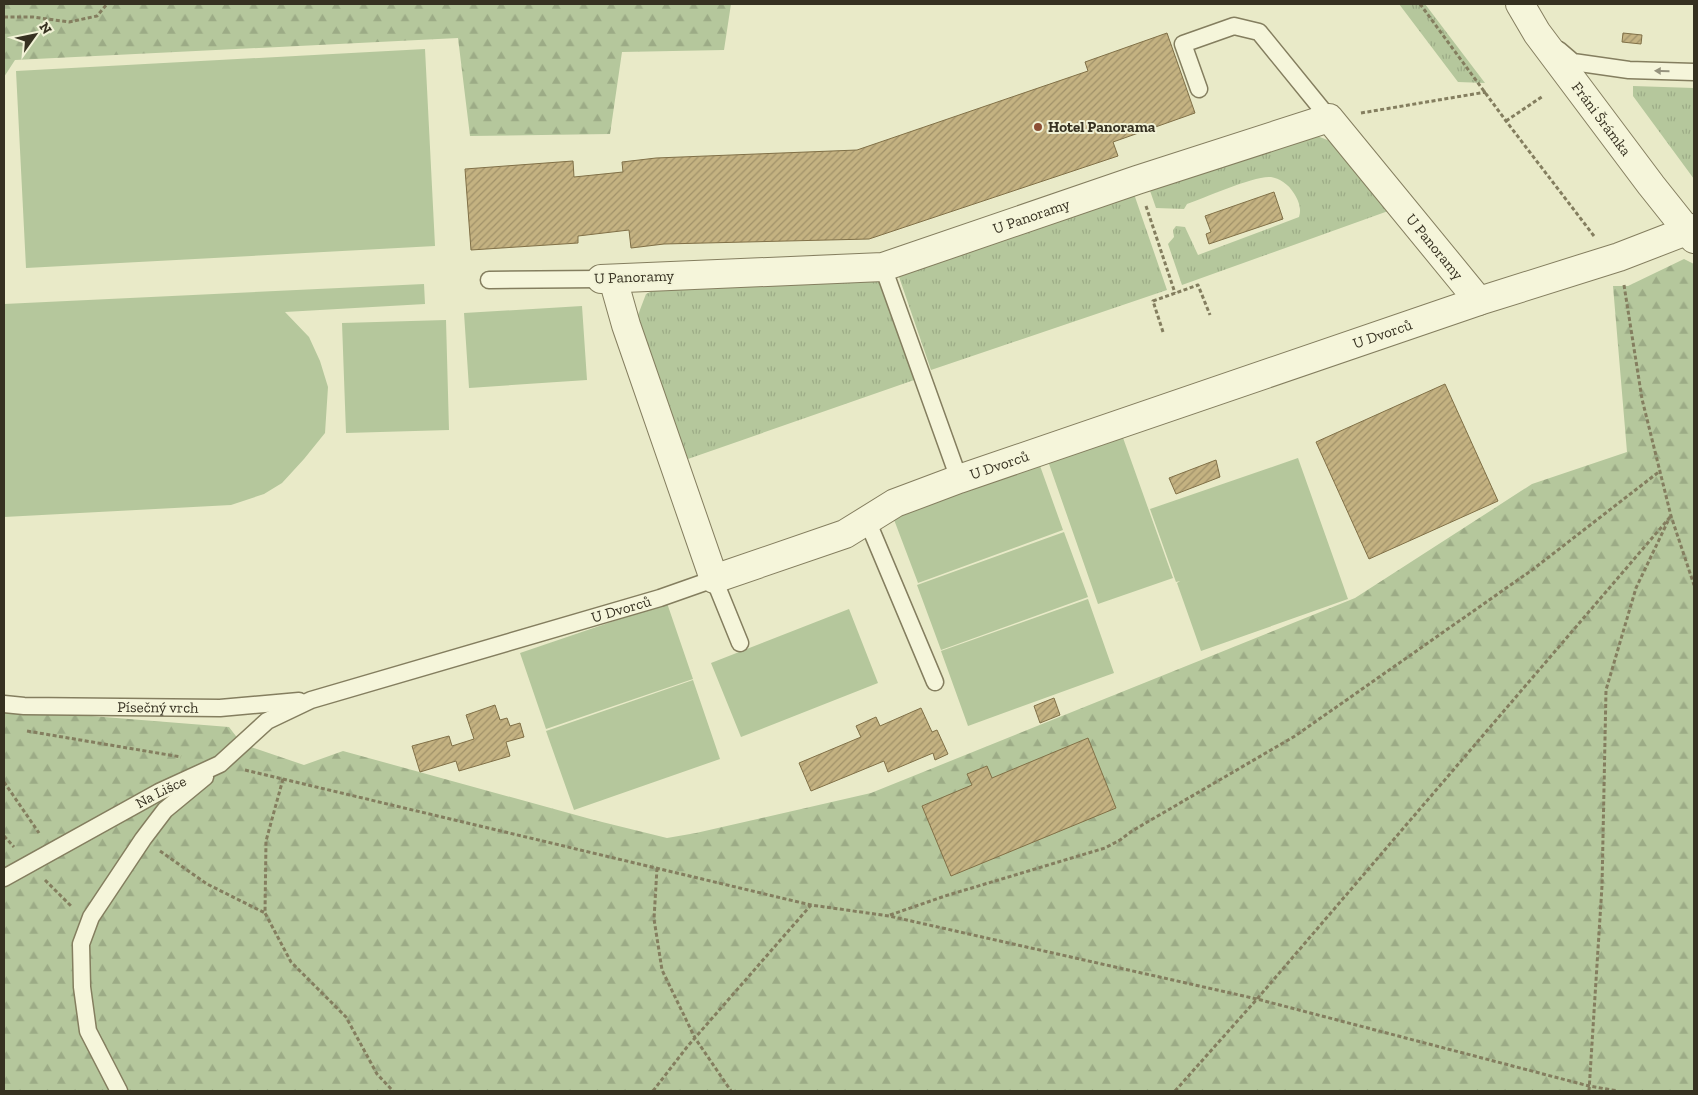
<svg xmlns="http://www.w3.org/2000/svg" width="1698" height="1095" font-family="'Zilla Slab',serif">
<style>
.grass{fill:url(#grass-tufts)}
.forest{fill:url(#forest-firs)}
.pitch{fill:#b5c79c}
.building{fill:url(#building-hatch);stroke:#807047}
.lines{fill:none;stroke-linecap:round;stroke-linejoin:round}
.service-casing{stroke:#847e5f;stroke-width:19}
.minor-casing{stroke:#847e5f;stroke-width:30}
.tertiary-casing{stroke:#847e5f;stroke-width:30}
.path{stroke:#847e5f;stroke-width:3;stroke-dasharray:4 2.5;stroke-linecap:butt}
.service{stroke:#f5f5da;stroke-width:16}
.minor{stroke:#f5f5da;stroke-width:28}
.tertiary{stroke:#f5f5da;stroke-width:28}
.oneway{fill:#96937e}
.poi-dot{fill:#8c4f35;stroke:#f1f2d6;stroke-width:2}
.labels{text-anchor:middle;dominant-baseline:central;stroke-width:4;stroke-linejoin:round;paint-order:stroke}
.street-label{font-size:15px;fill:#363121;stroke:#f1f2d6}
.poi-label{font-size:15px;font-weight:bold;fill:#363121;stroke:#f1f2d6;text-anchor:start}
</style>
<defs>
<pattern id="grass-tufts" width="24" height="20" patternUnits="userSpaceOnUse" patternTransform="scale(1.25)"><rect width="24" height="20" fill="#b5c79c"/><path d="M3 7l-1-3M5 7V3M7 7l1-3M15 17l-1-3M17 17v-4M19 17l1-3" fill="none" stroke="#9cab86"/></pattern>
<pattern id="forest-firs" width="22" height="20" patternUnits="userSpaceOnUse" patternTransform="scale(1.25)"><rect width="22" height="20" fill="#b5c79c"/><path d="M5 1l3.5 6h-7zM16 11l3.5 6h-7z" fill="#9cab86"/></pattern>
<pattern id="building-hatch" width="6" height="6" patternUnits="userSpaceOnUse" patternTransform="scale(1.25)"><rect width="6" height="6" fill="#c4b281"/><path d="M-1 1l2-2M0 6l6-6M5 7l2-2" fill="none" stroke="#a09169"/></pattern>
</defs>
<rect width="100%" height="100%" fill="#e9eac8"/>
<path class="grass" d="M1399 4H1425L1485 83 1458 82Z
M1633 86 1694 88V179L1633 96Z
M1312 134 1330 141 1391 210 1182 285 1168 244 1174 237 1173 230 1176 226 1185 227 1198 255 1299 217C1302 208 1298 199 1293 192 1289 185 1279 178 1271 177 1255 175 1204 198 1187 204L1184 209 1156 208 1148 185Z
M1133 191 1167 290 931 370 897 271Z
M879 277 917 379 685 460 638 315 646 294 664 285Z"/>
<path class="forest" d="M4 4H731L724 50 622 52 610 134 470 136 458 38 15 60 4 77Z
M1684 259 1694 264V1091H4V709L229 727 242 744 304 765 343 751 594 820 667 838 696 833 871 793 1355 598 1532 484 1627 452 1613 286H1628Z"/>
<path class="pitch" d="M425 49 435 246 26 268 16 71Z
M424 284 425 304 285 312 309 337 320 361 328 387 325 433 304 459 282 483 264 494 231 505 4 517V304Z
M582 306 587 380 469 388 464 313Z
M446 320 449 430 346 433 342 323Z
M1122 435 1173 578 1098 604 1048 461Z
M1298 458 1348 599 1201 651 1177 583 1180 581 1176 582 1150 509Z
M1039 463 1063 530 918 583 893 517Z
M1064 532 1088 597 941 650 917 585Z
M1088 599 1114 673 968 726 941 651Z
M667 603 693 679 546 729 520 653Z
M849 609 878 683 741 737 711 663Z
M693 680 720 759 574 810 546 731Z"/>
<path class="building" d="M1167 33 1195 113 1113 142 1118 156 869 239 664 244 631 248 629 230 578 236V243L471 250 465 169 573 161 574 177 623 172 622 162 656 158 857 150 1088 71 1085 62Z
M1623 33 1642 35 1641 44 1622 42Z
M1274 192 1283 219 1209 244 1206 234 1211 232 1205 216Z
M1445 384 1498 501 1369 559 1316 442Z
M1216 460 1220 477 1176 494 1169 478Z
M1054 698 1060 715 1040 723 1034 706Z
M495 705 500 720 507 718 510 726 520 723 524 737 506 742 510 756 459 771 456 761 420 772 412 746 449 736 452 746 474 739 466 715Z
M921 708 932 732 937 730 948 754 935 760 933 753 888 772 884 761 811 791 799 763 861 737 856 726 876 717 880 726Z
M1088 738 1116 808 951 876 922 806 972 785 967 774 987 766 992 778Z"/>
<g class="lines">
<defs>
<g id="service">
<path d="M1559 50 1573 62 1629 70 1694 72"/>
<path d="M1199 89 1183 44 1234 26 1259 32 1329 118"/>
<path d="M883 267 959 479"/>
<path d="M489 280 601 279"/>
<path d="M867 520 935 682"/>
<path id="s1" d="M4 704 24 706 220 708 299 701"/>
<path id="s2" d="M4 878 159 792 220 764 267 721 311 700 660 598 714 579 740 643"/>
<path d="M119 1091 88 1031 82 987 81 944 91 917 143 839 165 810 205 777"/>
</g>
<g id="minor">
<path id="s3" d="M601 279 883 267 1137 180 1329 118 1479 301"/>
<path id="s4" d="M613 279 626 325 714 579 845 534 895 503 959 479 1479 301 1619 257 1694 228"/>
</g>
<g id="tertiary">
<path id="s5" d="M1520 4 1537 33 1651 185 1694 239"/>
</g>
</defs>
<use href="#service" class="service-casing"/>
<use href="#minor" class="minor-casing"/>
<use href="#tertiary" class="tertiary-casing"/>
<path class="path" d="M1420 4 1506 121 1594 236
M4 17H33L69 22 97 16 107 4
M1361 113 1486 92
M1506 121 1543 96
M1146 206 1175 293
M1624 285 1642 399 1671 516 1694 585
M1163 332 1153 301 1198 285 1210 315
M27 731 181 757
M245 770 811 905 889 916 1257 999 1589 1086 1618 1091
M283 779 266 841 265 913 291 962 346 1017 377 1074 393 1091
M4 782 39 833
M4 836 14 847
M160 851 207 884 265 913
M657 868 654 919 662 970 695 1038 731 1091
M45 880 71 906
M890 915 945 896 1105 848 1120 840 1132 831 1295 736 1532 570 1660 471
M653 1091 687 1047 811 905
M1175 1091 1257 999 1671 516
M1589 1091 1602 886 1606 690 1636 588 1668 521"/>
<use href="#service" class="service"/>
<use href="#minor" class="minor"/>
<use href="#tertiary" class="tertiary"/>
</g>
<defs><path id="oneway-solid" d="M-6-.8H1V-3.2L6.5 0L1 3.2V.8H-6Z" transform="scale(1.25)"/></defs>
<use class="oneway" href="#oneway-solid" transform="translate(1662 71) rotate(-179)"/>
<circle class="poi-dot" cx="1038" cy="127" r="5"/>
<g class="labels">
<g class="street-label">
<text stroke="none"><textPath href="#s5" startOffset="141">Fráni Šrámka</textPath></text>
<text stroke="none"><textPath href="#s3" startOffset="439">U Panoramy</textPath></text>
<text stroke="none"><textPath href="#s3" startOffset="919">U Panoramy</textPath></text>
<text transform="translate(634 277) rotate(-2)">U Panoramy</text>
<text stroke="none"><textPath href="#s4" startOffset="1030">U Dvorců</textPath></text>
<text stroke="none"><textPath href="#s4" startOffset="625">U Dvorců</textPath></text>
<text stroke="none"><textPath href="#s2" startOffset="680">U Dvorců</textPath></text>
<text stroke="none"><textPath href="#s1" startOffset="154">Písečný vrch</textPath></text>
<text stroke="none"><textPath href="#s2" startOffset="179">Na Lišce</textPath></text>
</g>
<g class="poi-label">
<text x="1048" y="127">Hotel Panorama</text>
</g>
</g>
<rect width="1698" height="1095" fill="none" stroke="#363121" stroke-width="10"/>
<g transform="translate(35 35) rotate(57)" stroke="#f1f2d6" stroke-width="4" paint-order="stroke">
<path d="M0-4L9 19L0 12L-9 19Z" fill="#363121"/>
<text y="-8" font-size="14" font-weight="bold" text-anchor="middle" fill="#363121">N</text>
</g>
</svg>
